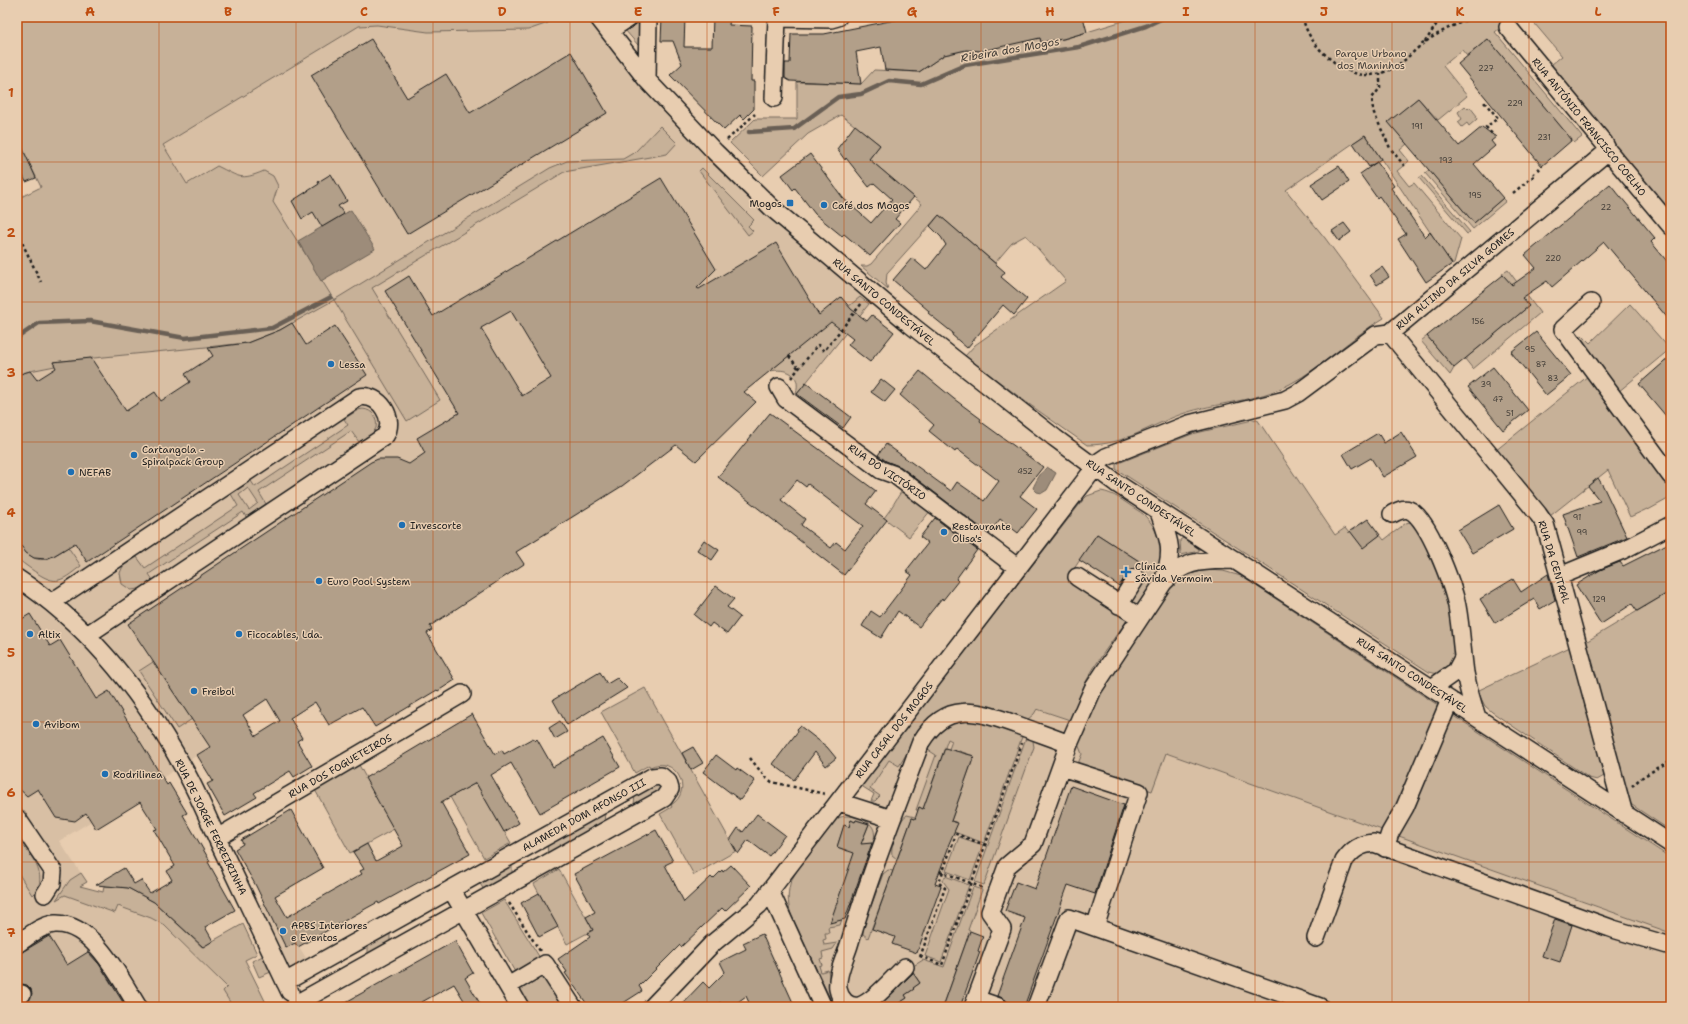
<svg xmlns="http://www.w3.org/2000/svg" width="1688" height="1024" font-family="'Shantell Sans',sans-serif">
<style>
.built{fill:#d8bfa4}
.green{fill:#c7b198;stroke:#72665a;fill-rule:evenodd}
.water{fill:#9d8c7a;stroke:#695f54}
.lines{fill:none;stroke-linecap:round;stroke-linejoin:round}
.stream{stroke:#695f54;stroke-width:4.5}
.building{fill:#b29f89;stroke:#1c1c1c;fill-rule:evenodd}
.minor-casing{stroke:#1c1c1c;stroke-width:20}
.path{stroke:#1c1c1c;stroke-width:2.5;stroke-dasharray:3 3;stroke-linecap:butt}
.minor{stroke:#e8cdb0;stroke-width:17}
.grid{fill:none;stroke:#bf4d0f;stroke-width:1;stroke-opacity:0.55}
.poi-dot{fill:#1f6fb2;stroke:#e8cdb0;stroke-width:1.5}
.labels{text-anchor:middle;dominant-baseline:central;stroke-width:3;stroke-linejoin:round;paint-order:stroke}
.number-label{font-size:8px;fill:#423d37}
.park-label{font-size:10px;fill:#47413b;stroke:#e8cdb0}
.street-label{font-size:10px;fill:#1c1c1c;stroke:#e8cdb0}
.poi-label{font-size:10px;fill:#1c1c1c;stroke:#e8cdb0;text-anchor:start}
.water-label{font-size:11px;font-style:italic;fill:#433e38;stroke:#e8cdb0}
.neatline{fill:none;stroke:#bf4d0f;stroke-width:1.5}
.grid-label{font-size:13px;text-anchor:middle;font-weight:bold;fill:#bf4d0f}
</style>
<rect width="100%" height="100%" fill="#e8cdb0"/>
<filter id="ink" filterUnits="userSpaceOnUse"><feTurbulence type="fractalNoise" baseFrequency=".025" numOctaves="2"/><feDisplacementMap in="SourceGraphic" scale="8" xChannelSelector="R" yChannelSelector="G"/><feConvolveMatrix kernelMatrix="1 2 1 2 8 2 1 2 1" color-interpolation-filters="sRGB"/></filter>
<g filter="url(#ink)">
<path class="built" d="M555 17H595L645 82 868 291 770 371 622 487 517 552 519 556 503 566 322 662 235 721 229 736 183 764 163 728 17 573V375L30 371 55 366 53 362 247 343 334 300 273 202 275 195 264 171 250 177 242 178 217 166 187 184 163 145 359 26 377 25 428 32 528 30 548 23Z
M17 582 84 636 180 767 59 841 87 882 65 895 115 913 118 906 151 918 164 925 228 988 244 1007H17Z
M942 681 1078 722 1671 933V1007H834L790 912 788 895 790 884 791 879 836 826 856 820 863 822 874 795 863 787V784Z
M275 896 282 919 311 966 286 979 252 909Z"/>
<path class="green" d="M17 17H555L548 23 528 30 428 32 377 25 359 26 163 145 187 184 217 166C240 177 240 181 264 171L273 176 278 186 273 202 334 300 550 168 567 161 623 159 635 152 660 126 677 143 667 154 564 172 372 288 440 400 407 421 334 300 280 330 247 343 53 362 55 366 30 371 17 375V199L41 187 17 138Z
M1136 17H1514L1495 32 1582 137 1574 143 1488 39 1467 56 1462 50 1443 66 1467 96 1438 120 1418 98 1389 122 1407 144 1400 150 1409 161 1397 171 1409 186 1414 183 1461 239 1454 264 1452 265 1365 135 1286 190 1325 238 1384 318C1351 337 1324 366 1290 384 1256 402 1217 402 1182 414 1148 426 1125 445 1087 445L1026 402 965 356 975 345 1066 281 1026 235 1012 243 995 263 939 215 887 273 886 283 888 289 861 266H867L871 264 922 204 869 159 880 145 841 115 808 134 763 176 730 143 755 119H797V82L861 84 874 70 919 72 944 55 966 50 1040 38 1041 42 1064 39Z
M1529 17H1671V214L1601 131 1603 128 1553 69 1552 64 1562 56Z
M640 21 639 45H638L625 30Z
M1465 106 1468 109 1470 107 1477 116 1476 117 1477 119 1469 126 1467 123 1462 127 1458 122 1462 119 1458 112Z
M702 168 754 220 748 226 753 231 748 235 699 171Z
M1429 170 1474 223 1503 198 1506 201 1473 229 1425 173Z
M1422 176 1470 232 1467 234 1419 178Z
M1508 270 1540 313 1473 369 1465 359 1529 306 1502 274Z
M860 297 869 304 797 394 796 393C802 373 785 368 770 371Z
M1630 304 1670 349 1618 392 1578 338 1582 335 1590 343Z
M1427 336 1454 368 1450 375 1421 341Z
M1588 376 1671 486V497L1668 499 1648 510 1647 509 1630 517 1608 470 1550 516 1495 451Z
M363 409C373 410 378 418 376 428L373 433 359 442 351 431 259 492 266 504 246 517 243 512 149 574 153 580 139 589 131 590 122 584 120 573 123 566 137 557 145 568 238 506 231 494 251 481 255 487 348 425 344 419 358 410ZM248 488 258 503 249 510 239 495Z
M1257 419 1335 535 1345 528 1349 533 1351 531 1363 547 1380 535 1384 540 1406 523C1412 521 1415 523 1419 528L1449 598 1456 651 1451 664 1438 674 1429 672 1116 469V464L1192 434Z
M903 489 931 510 909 537 884 518C892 508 896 499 903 489Z
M1101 491C1114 493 1123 501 1134 508 1138 511 1143 513 1146 517 1161 532 1165 559 1155 578 1150 588 1141 599 1135 609L1129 605 1146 578 1133 570 1139 561 1097 534 1068 578 1130 616C1109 646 1077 684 1073 721L1037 709 1034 714 1027 720 985 708 921 730 899 766 889 760 870 789 880 796 875 801H871L874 794 863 787V783L1083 500 1087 496Z
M1183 538 1199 549V551L1181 555 1180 540Z
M17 540C35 567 44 563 68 547L81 566C74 571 67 578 59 580 47 584 27 565 17 559Z
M1206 570 1223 571 1241 576 1671 858V933L1166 753 1152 791 1077 766 1082 754 1078 744 1102 690 1166 594C1171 577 1190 574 1206 570Z
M1671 591V831L1629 803 1584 643Z
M1572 646 1606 770 1604 776 1597 780 1589 778 1492 712 1485 706 1477 691Z
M153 662 192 719 177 729 139 671Z
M645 688 736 851 694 875 660 814 672 807 671 805C695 790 675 755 650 767L649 765 635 773 601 712Z
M970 717 1023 734 984 843 954 832 957 823 951 821 974 756 959 751 958 752 949 749 952 741 948 739 923 809 919 807 918 810H916L936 755 925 748 946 723Z
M1027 735 1033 741 1034 747 984 885 975 882Z
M359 765 394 829 350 853 315 790Z
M476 783 511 843 484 858 450 797Z
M658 784 660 786V793L634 806 635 792Z
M605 809 604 826 547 857 548 841Z
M907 815 915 817V819L912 818 897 859 892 855C890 847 899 819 907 815Z
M850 816C866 819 879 825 873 843L858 846 842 919 840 925 828 927 829 933H825L826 939 823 940 824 945 837 943 833 949 822 952 823 958 820 959 822 965 819 966 821 972 828 970 830 982 841 1007H834L792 917C788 907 787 896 790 884 793 873 827 827 836 820 840 816 845 816 850 816ZM851 820 855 822 856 820 869 824 865 834H863L848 851 837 847 844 826 849 827Z
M959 837 983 845 970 880 946 871Z
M22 844C33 857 50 880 32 895L17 871V846Z
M512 864V877L485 892 478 880Z
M559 869 593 930 567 944 534 884Z
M888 870 893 871 868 938 863 934V928L883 874Z
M81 873 87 882 80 886 103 892 104 886 128 888 154 902 202 947 243 924 257 954 245 960 268 1007H233L223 991 227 987 164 925 151 918 118 906 115 913 65 895 56 900 70 880Z
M945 876 969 885 941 962 925 956 949 889 943 881Z
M973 887 982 890 968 930 970 931 943 1007H897L896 1005 907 998 905 995 914 989 913 988 920 983 910 968 923 960 944 967Z
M504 900 540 958 515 972 481 913Z
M390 931V945L368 955V942Z
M263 956 271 972 259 977 252 961Z
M542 975 565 1007H528L519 990Z"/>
<path class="water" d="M351 210 375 249 321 281 298 241Z
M1047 467 1056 473 1047 490 1042 493 1037 492 1033 488C1036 481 1041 472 1047 467Z"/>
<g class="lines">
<path class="stream" d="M749 132 794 129 838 97 861 94 889 81 921 84 965 65 1079 47 1146 26 1165 17
M17 338 39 323 90 321 185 338 272 328 331 297"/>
</g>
<path class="building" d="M662 17H685L684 47H712L713 17H730L729 25 752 26 751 81H754V109L744 119 740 115 724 130 670 75 682 64 673 41H661Z
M910 17H1083L1087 32 1063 39 1041 42 1040 38 982 51 966 50 944 55 919 72 885 70 881 47 856 52 861 84 790 81 785 78V63H790L791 34H824Z
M371 39 407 98 446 74 470 113 571 52 607 113 407 234 311 75Z
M1488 39 1572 140 1542 166 1458 64Z
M1418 98 1459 146 1482 127 1496 137 1491 141 1495 146 1474 164 1503 198 1474 223 1388 122Z
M855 125 880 145 869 159 914 197 895 219 900 223 870 256 844 234 842 236 815 214 795 188 793 190 782 175 810 154 843 198 871 223 892 199 874 183 869 187 846 158 845 160 837 149Z
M1365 135 1381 159 1369 167 1353 143Z
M17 136 36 178 26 182 17 164Z
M1377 162 1394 186 1391 188 1425 237 1430 232 1452 264 1426 282 1398 239 1406 234 1379 196 1377 198 1360 174Z
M1339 166 1349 182 1322 200 1311 184Z
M331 174 347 201 338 206 344 214 322 227 313 212 302 219 292 201 319 184 318 182Z
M661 178 716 269 697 288 699 289 776 243 819 315 841 297 851 309 867 321 872 315 894 332 870 362 848 345 853 339 831 322 744 392 756 402 696 461 676 445 622 486 516 552 524 564 430 626 432 630 427 633 455 680 438 691 437 690 375 727 362 707 329 725 315 702 290 718 302 738 297 741 312 766 294 777 290 771 254 793 257 797 225 816 207 784 213 781 197 755 210 747 128 624 371 462 378 459H397L409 464 425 453 417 438 459 413 385 291 409 276 433 316ZM511 311 551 378 522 396 481 328ZM267 699 280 721 256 736 243 715Z
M1610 184 1655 238 1651 242 1671 266V322L1604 242 1552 287 1547 281 1522 298 1529 306 1454 368 1427 336 1503 275 1512 285 1536 268 1525 255Z
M939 215 1005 272 1001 277 1027 299 1014 315 1003 305 967 348 952 335 953 333 928 313 929 311 893 280 912 258 926 270 946 245 941 237 930 226Z
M1344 223 1351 232 1339 241 1332 231Z
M1382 267 1389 277 1377 285 1370 275Z
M292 323 306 345 335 326 367 375 87 562 75 543 55 555 46 559 34 558 26 553 17 540V375L30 371 37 380 56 368 53 362 91 358 126 411 155 392 161 401 190 382 185 374 213 356 208 348 247 343 280 330Z
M1536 332 1571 375 1546 395 1511 352Z
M1671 356V422L1639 384Z
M1493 367 1528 410 1503 430 1468 387Z
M920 371 954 399 981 419 980 421 1043 467 1020 496 1037 509 1018 533 1000 519 989 534 901 467 886 461 878 455 886 444 951 491 957 482 984 501 999 481 957 449 955 452 929 431 934 425 900 395Z
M881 379 895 390 885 402 871 392Z
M806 383 851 417 843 428 797 394Z
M770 413 876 491 866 504 887 520 844 575 718 477ZM797 480 806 487 808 484 863 526 845 549 836 542 831 548 801 525 805 519 781 500Z
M1401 432 1417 457 1383 477 1371 458 1352 469 1343 454 1378 433 1384 443Z
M1598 478 1603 486 1627 537 1578 557 1563 514 1600 501 1588 486Z
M1499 505 1513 529 1472 553 1458 530Z
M935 518 977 550 956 579 958 581 943 600 942 598 919 627 898 611 881 638 862 626 871 611 880 617 912 575 906 571 928 543 920 537Z
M1368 519 1380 535 1363 548 1350 531Z
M1097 534 1139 561 1134 569 1128 573 1119 586 1079 560Z
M704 540 719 550 712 560 697 550Z
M1671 542V591L1637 611 1632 604 1601 624 1576 585 1600 570 1620 562 1623 566Z
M1548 574 1555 600 1540 609 1534 599 1495 623 1480 599 1513 579 1521 592Z
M716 586 734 599 727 607 740 617 727 634 712 623 709 627 694 615Z
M30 614 50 646 60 640 96 699 109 691 167 785 169 783 187 813 183 815 210 861 208 862 235 910 205 927 213 941 203 947 154 902 128 888 96 885 124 868 134 884 141 880 150 893 172 880 167 871 175 866 154 830 157 829 140 802 96 829 86 813 75 821 56 818 38 789 27 796 17 787V622Z
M600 672 607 684 617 678 627 688 567 725 553 700Z
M472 714 495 754 502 750 504 754 533 738 535 741 537 739 553 767 603 738 620 767 540 813 511 763 491 775 519 823 504 832 476 783 441 802 470 854 379 904 378 902 367 908 298 947 295 943 286 948 256 886 235 849 243 844 241 840 291 810 323 868 275 896 287 917 362 874 360 871 364 869 353 852 367 844 376 861 403 846 365 778Z
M560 721 567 732 555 739 549 728Z
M800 726 827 747 836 758 826 766 815 752 794 780 773 764 798 731 797 729Z
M693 747 703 763 691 770 682 753Z
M945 748 974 756 951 821 958 823 948 846H949L935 884 941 886 917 953 892 944 895 937 872 929 912 818 915 819 919 807 923 809Z
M716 755 736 770 737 768 755 781 740 800 703 772Z
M1071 786 1124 805 1095 894 1068 885 1024 1007H1021L1008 1002 1003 998 997 996 1025 918 1005 911 1016 882 1035 889Z
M757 814 785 835 769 856 748 840 738 854 730 840 738 828 743 832Z
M851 820 855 822 856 820 869 824 861 844 872 843 845 919 830 923 854 853 837 847 844 825 849 827Z
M656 830 673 861 665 865 684 902 711 877 713 879 722 870 723 872 731 865 751 886 725 911 722 908 681 947 680 945 639 986 642 991 617 1007H589L565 973 567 972 558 959 590 937 587 933 593 930 586 917 595 912 574 874Z
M539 893 558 927 539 937 521 903Z
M1555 919 1572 925 1560 962 1542 956Z
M970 931 983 936 978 951 980 952 960 1007H943Z
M762 934 795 1007H751L746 996 731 1007H725L720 1002 715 1007H679L703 982 709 988 725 972 720 962 746 949 743 943Z
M49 936 67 965 88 952 99 964 126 1007H17L27 1002 32 994 31 989 27 985 22 984 17 985V955Z
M455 941 473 973 465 978 482 1007H468L454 984 413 1007H337Z
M913 973 920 983 913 988 914 989 905 995 907 998 893 1007H878Z"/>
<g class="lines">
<defs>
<path id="minor" d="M598 17 647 80 715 152 772 208 911 325 1055 438 1116 483 1671 844
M777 18 831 19 838 17
M1508 27 1604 143 1608 151 1671 226
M609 31 630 17
M647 80 648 17
M774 98 777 17
M1591 303 1563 329 1671 476
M1390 333 1538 514 1545 524 1624 814
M779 387 786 399 881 470 895 475 1018 568
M1158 510C1169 539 1175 550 1163 581
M1392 514C1398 511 1403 508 1409 510 1428 516 1453 587 1457 606 1461 628 1462 651 1465 673 1468 688 1472 703 1477 717
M1560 576 1623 550 1671 525
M1077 577 1139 617
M17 578C89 625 142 693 183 767 198 793 209 821 221 847 244 895 267 944 290 992
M52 602 359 397C380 393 396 419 385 436L87 635
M1119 605 1136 578
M1432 688 1456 671 1463 658
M1061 767 1139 792 1095 927
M839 802 892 819
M17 818 53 871 52 883 45 894
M217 838 462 694
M1385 848 1390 833 1405 807 1450 700
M451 889 520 1007
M770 891 823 1007
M1316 938 1344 861C1352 850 1360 844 1374 843L1613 929 1671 946
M17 944C28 937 41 925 55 924 93 922 121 980 138 1007
M905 967C893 978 873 1003 859 1006 848 1008 840 999 838 989 836 975 845 958 849 945 869 876 896 809 921 742 946 700 977 711 1015 724 1033 731 1051 737 1069 744
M285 982 652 777 661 776 668 782 670 789 664 798 296 1004
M508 986 545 964 573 1007
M17 997 22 994
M976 999 999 1007
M652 1007 712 944 759 905 1100 461 1106 457 1189 424 1285 400 1298 393 1376 335 1390 333 1608 151
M973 1007 1002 929 990 912 1007 866 1033 844 1069 744 1093 689 1163 583C1185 558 1205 561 1236 560
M1036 1007 1069 918 1320 1007"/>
</defs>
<use href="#minor" class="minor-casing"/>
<path class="path" d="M1303 17C1305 33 1317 48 1329 58 1349 75 1369 81 1393 68 1405 62 1414 50 1424 43 1439 32 1459 22 1476 17
M1425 42 1436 25 1438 17
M1380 73V88L1372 98 1373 111 1390 148 1406 168
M1484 104 1485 103 1498 118 1486 127 1494 136
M727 140 755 114
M1538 168 1541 171
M1513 193 1535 175 1533 173
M17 232 41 282
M789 356 799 369
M791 378 818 345 824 351 862 303
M750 758 765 777 772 782 825 794
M1632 786 1641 778 1671 760
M940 871 983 888
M509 903 540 951
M920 956 942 965 1022 743
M920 957 945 888 939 883 956 834 985 845"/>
<use href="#minor" class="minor"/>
</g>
</g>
<path class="grid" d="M159 17V1007M296 17V1007M433 17V1007M570 17V1007M707 17V1007M844 17V1007M981 17V1007M1118 17V1007M1255 17V1007M1392 17V1007M1529 17V1007M17 162H1671M17 302H1671M17 442H1671M17 582H1671M17 722H1671M17 862H1671"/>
<g class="poi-dot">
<rect x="786" y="199" width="8" height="8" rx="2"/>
<circle cx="824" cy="205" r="4"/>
<circle cx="331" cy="364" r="4"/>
<circle cx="134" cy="455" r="4"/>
<circle cx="71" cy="472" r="4"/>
<circle cx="402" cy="525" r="4"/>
<circle cx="944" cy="532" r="4"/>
<path d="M1124 566h4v4h4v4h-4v4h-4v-4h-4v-4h4z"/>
<circle cx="319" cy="581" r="4"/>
<circle cx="30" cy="634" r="4"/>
<circle cx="239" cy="634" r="4"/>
<circle cx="194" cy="691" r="4"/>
<circle cx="36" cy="724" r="4"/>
<circle cx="105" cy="774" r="4"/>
<circle cx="283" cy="931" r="4"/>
</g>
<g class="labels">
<g class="number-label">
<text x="1486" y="68">227</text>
<text x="1515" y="103">229</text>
<text x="1417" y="126">191</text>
<text x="1544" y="137">231</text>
<text x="1446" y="160">193</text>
<text x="1475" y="195">195</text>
<text x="1606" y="207">22</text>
<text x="1553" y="258">220</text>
<text x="1478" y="321">156</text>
<text x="1530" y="349">95</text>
<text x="1541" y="364">87</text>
<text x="1553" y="378">83</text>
<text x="1486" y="384">39</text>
<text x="1498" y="399">47</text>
<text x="1510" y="413">51</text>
<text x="1025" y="471">452</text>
<text x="1577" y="517">91</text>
<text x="1582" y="532">99</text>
<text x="1599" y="599">129</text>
</g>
<g class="park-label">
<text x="1371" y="53">Parque Urbano<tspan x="1371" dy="12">dos Maninhos</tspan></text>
</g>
<g class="street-label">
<text transform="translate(1589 127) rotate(51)">RUA ANTÓNIO FRANCISCO COELHO</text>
<text transform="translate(1455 279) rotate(-40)">RUA ALTINO DA SILVA GOMES</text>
<text transform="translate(884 302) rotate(40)">RUA SANTO CONDESTÁVEL</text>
<text transform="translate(887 472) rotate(34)">RUA DO VICTÓRIO</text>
<text transform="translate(1141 498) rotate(34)">RUA SANTO CONDESTÁVEL</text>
<text transform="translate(1554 562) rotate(73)">RUA DA CENTRAL</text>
<text transform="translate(1412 675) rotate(33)">RUA SANTO CONDESTÁVEL</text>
<text transform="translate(894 730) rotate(-52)">RUA CASAL DOS MOGOS</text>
<text transform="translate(340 766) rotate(-30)">RUA DOS FOGUETEIROS</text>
<text transform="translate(584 815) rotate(-29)">ALAMEDA DOM AFONSO III</text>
<text transform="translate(211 827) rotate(64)">RUA DE JORGE FERREIRINHA</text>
</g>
<g class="poi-label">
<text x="782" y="203" text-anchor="end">Mogos</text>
<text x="832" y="205">Café dos Mogos</text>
<text x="339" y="364">Lessa</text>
<text x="142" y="449">Cartangola -<tspan x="142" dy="12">Spiralpack Group</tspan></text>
<text x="79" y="472">NEFAB</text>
<text x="410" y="525">Invescorte</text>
<text x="952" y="526">Restaurante<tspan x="952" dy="12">Olisa's</tspan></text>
<text x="1135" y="566">Clínica<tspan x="1135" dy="12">Sãvida Vermoim</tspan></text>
<text x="327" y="581">Euro Pool System</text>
<text x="38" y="634">Altix</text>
<text x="247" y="634">Ficocables, Lda.</text>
<text x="202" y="691">Freibol</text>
<text x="44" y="724">Avibom</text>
<text x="113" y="774">Rodrilinea</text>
<text x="291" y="925">APBS Interiores<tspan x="291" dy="12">e Eventos</tspan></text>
</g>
<g class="water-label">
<text transform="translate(1010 50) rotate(-10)">Ribeira dos Mogos</text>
</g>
</g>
<rect width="1688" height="1024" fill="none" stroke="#e8cdb0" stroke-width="44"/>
<rect x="22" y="22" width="1644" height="980" class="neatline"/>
<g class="grid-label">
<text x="90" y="16">A</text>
<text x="228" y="16">B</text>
<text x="364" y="16">C</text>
<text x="502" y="16">D</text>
<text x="638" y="16">E</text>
<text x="776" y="16">F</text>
<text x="912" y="16">G</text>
<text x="1050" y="16">H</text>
<text x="1186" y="16">I</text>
<text x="1324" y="16">J</text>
<text x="1460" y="16">K</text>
<text x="1598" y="16">L</text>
<text x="11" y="97">1</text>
<text x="11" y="237">2</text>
<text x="11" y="377">3</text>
<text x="11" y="517">4</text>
<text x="11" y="657">5</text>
<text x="11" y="797">6</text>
<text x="11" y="937">7</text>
</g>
</svg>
